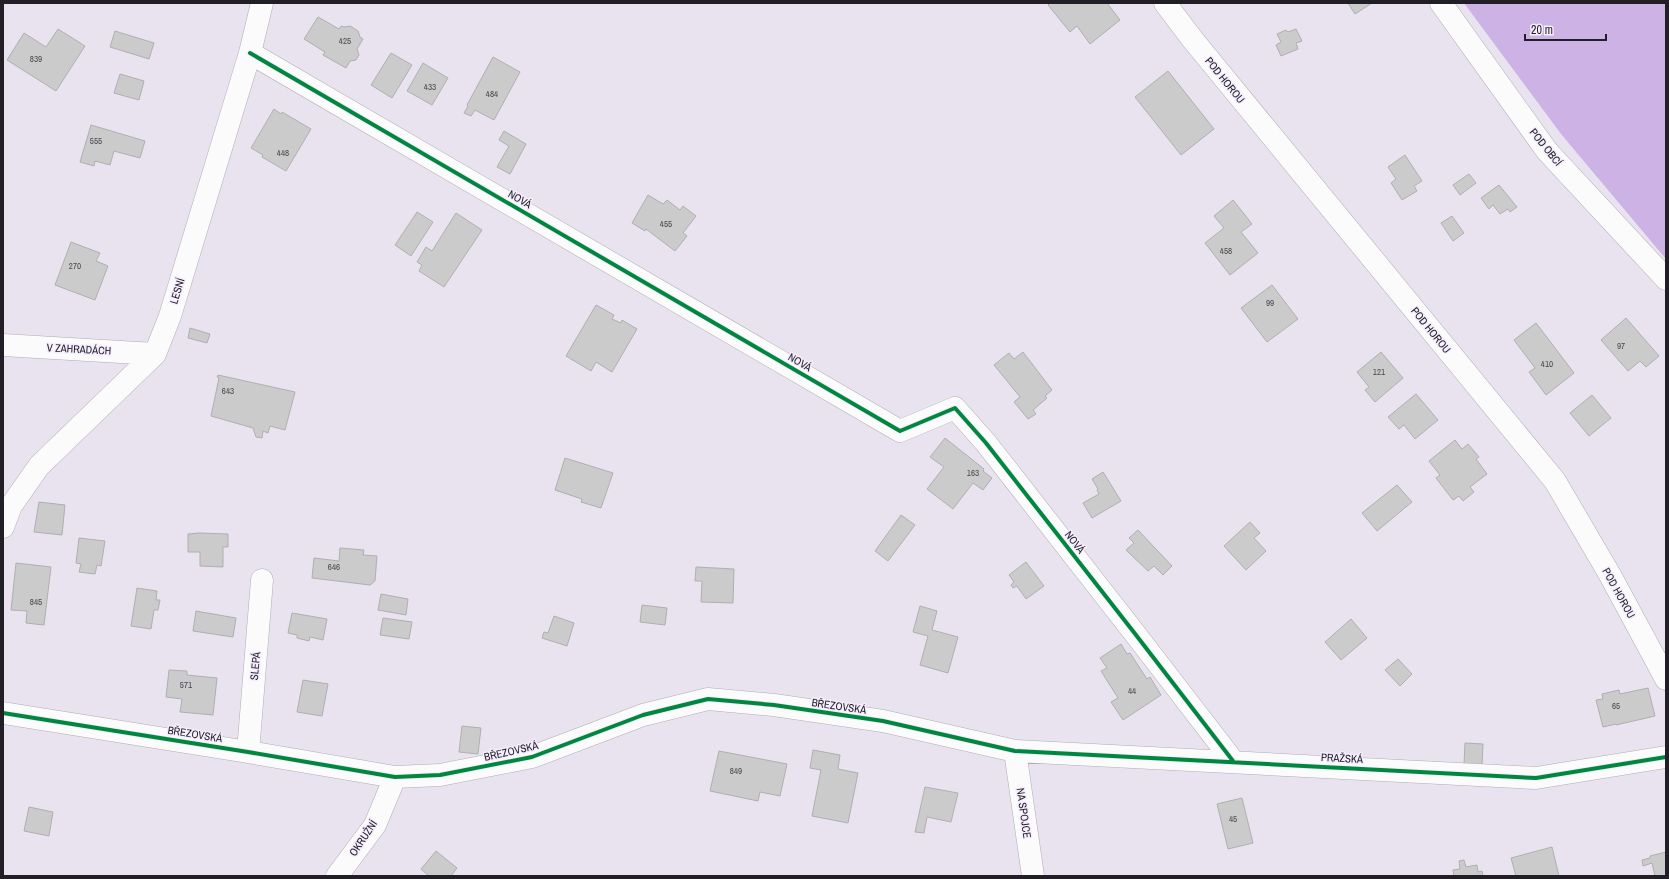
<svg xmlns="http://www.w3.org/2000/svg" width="1669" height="879" font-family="'Archivo Narrow',sans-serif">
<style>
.forest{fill:#ccb2e5}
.building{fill:#cccbcc;stroke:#b0afb0}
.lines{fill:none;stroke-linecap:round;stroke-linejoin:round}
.minor-casing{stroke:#b0adb5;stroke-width:23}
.minor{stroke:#fcfbfc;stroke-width:22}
.cycleway-casing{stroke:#f4edfd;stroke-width:6}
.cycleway{stroke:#00873e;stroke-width:4}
.labels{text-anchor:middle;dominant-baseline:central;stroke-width:3;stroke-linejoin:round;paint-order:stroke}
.number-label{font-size:9px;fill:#4c494f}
.street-label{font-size:11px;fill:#211e25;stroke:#f4edfd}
</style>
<rect width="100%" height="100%" fill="#e8e3ee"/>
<path class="forest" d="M1464 3H1666V259L1561 134Z"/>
<path class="building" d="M1050 3H1107L1120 20 1090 44 1077 26 1070 32 1048 5Z
M1348 3H1372L1355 14Z
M318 17 339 29 341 26 344 27 350 26 358 31 360 37 363 39 357 49 359 55 356 60 350 61 346 68 323 55 325 52 304 39Z
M58 29 85 46 56 91 7 60 24 33 46 47Z
M1296 29 1302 41 1296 43 1298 49 1281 56 1276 45 1281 42 1277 34 1286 30 1288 32Z
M115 31 154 43 149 59 110 47Z
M391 53 412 65 392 98 371 85Z
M493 57 520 72 494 120 475 110 471 116 464 113 468 106 467 105Z
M423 63 448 78 432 105 407 91Z
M1168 71 1214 129 1181 155 1135 97Z
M120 74 144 81 139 100 114 93Z
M274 109 281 114 282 112 311 129 286 171 262 157 263 155 251 148Z
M91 125 145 141 140 158 114 151 110 165 95 161 94 166 80 162Z
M504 131 526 144 510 174 497 167 509 146 499 140Z
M1405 155 1422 181 1414 186 1417 191 1402 200 1391 183 1396 179 1388 167Z
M1469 174 1476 183 1460 195 1453 185Z
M1499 185 1517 207 1510 212 1508 209 1500 214 1493 205 1489 209 1481 198Z
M648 195 663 204 667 200 680 210 683 206 696 216 683 233 687 236 675 251 646 229 645 231 632 223Z
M1233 200 1252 224 1241 232 1258 253 1230 275 1205 243 1224 228 1214 216Z
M417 212 433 222 411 256 395 245Z
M456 213 482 230 444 287 419 271 422 265 417 262 426 247 432 251Z
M1452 216 1464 233 1453 241 1441 223Z
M71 242 100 253 96 261 108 266 95 300 55 285Z
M1272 285 1298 319 1267 342 1241 308Z
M596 305 614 315 612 319 621 323 622 320 637 329 612 372 596 362 591 371 566 356Z
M1626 318 1659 356 1646 367 1640 361 1628 371 1601 340Z
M1536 323 1574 373 1546 395 1529 372 1535 368 1514 340Z
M190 328 210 334 207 343 188 338Z
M1023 352 1052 390 1045 396 1047 398 1033 410 1036 414 1028 419 1014 402 1020 397 994 365 1009 353 1014 359Z
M1381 352 1403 378 1375 402 1365 390 1369 387 1357 372Z
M218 375 295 392 285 430 270 426 268 433 263 431 262 438 256 437 253 428 211 416 219 378 217 377Z
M1416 394 1438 420 1415 439 1404 425 1399 429 1388 417Z
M1592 395 1611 418 1589 436 1570 413Z
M945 438 984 469 983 471 992 478 983 490 973 483 953 509 927 489 944 467 930 457Z
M1455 440 1462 449 1468 444 1479 457 1476 459 1487 474 1470 487 1474 492 1463 501 1459 496 1453 500 1436 478 1440 475 1429 461Z
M565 458 613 473 601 508 581 502 582 499 555 490Z
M1103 472 1121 501 1092 518 1083 503 1099 494 1097 490 1098 489 1092 479Z
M1397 485 1412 502 1377 531 1362 513Z
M39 502 65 505 62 535 34 532Z
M901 515 915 525 888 561 875 551Z
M1250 522 1260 533 1254 538 1266 551 1246 570 1224 546Z
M1138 530 1172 566 1163 575 1154 566 1148 571 1126 550 1134 543 1129 538Z
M199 533 228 534V547H223V567L200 566V552H188V534Z
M79 538 105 541 101 566 97 565 95 574 79 572 81 564 76 563Z
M340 548 364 550 363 555 377 556 375 581 370 585 312 578 314 558 339 561Z
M1026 562 1044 586 1026 599 1017 586 1013 588 1011 585 1014 582 1009 575Z
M16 563 51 567 44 625 26 623 27 611 11 610Z
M696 567 734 569 733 603 701 602 702 581H695Z
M137 588 157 591 156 600H160L158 610H154L151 629 131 626Z
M381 594 408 599 406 615 378 610Z
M642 605 667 608 665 625 640 622Z
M920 606 937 611 932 630 958 637 948 673 920 665 928 636 913 632Z
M196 611 236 618 233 637 193 631Z
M292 613 327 619 323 640 310 637 309 641 297 638V635L288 633Z
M554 616 574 623 567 646 542 638 544 632 548 633Z
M383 618 412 622 409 639 380 635Z
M1351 619 1367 638 1341 660 1325 642Z
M1121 644 1127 654 1130 653 1147 679 1150 677 1161 695 1123 720 1111 702 1118 698 1101 671 1107 668 1100 658Z
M1398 659 1412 674 1400 686 1385 670Z
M169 670 187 671V675L217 678 213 715 180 712 182 699 166 697Z
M303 680 328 684 322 716 297 712Z
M1648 688 1655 716 1616 725V724L1603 727 1596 700 1603 699 1602 694 1619 690 1620 694Z
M462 726 481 728 478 754 459 752Z
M1465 743 1483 744 1482 765 1464 764Z
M813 750 840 755 838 769 858 773 848 823 812 816 821 770 810 768Z
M719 751 787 764 780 796 760 792 758 801 710 791Z
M925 787 958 793 951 822 927 817 924 833 915 832Z
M1242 798 1253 843 1228 849 1217 804Z
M29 807 53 812 49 836 24 831Z
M1552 847 1559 876H1516L1511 858Z
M436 851 457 868 451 876H429L421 869Z
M1666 852V876H1655L1652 863 1643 866 1642 860 1650 858V856Z
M1464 860 1466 867 1477 865 1478 872 1482 871 1483 876H1454L1453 870 1460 869 1459 861Z"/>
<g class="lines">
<defs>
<path id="minor" d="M1165 3 1193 40 1555 481 1610 575 1666 679
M1441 3 1547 151 1666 279
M250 53 900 431 955 408 986 443 1136 635 1233 761
M3 345 155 354
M3 527 11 506 39 466 155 354 170 316 250 53 262 3
M3 713 248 752 395 777 440 775 532 757 643 715 708 699 774 705 883 721 1015 751 1536 778 1666 757
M1015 751 1033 876
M248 752 262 580
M337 876 375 825 395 777"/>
</defs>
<use href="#minor" class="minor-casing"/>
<use href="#minor" class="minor"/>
<defs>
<path id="cycleway" d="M250 53 900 431 955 408 986 443 1136 635 1233 761
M3 713 248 752 395 777 440 775 532 757 643 715 708 699 774 705 883 721 1015 751 1536 778 1666 757"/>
</defs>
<use href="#cycleway" class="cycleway-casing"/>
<use href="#cycleway" class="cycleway"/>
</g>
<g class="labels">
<g class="number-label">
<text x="345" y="41">425</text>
<text x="36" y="59">839</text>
<text x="430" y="87">433</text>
<text x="492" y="94">484</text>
<text x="96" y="141">555</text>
<text x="283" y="153">448</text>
<text x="666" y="224">455</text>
<text x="1226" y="251">458</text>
<text x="75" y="266">270</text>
<text x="1270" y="303">99</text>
<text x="1621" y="346">97</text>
<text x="1547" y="364">410</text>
<text x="1379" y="372">121</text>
<text x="228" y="391">643</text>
<text x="973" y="473">163</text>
<text x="334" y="567">646</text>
<text x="36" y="602">845</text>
<text x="186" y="685">571</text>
<text x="1132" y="691">44</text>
<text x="1616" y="706">65</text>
<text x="736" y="771">849</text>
<text x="1233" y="819">45</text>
</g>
<g class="street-label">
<text transform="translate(1225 80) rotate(51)">POD HOROU</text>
<text transform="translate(1546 147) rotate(51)">POD OBCÍ</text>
<text transform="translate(520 199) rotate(30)">NOVÁ</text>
<text transform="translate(177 291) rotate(-73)">LESNÍ</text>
<text transform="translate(1431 330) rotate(51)">POD HOROU</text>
<text transform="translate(79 349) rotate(3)">V ZAHRADÁCH</text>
<text transform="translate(800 362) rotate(30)">NOVÁ</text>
<text transform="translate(1075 542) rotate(52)">NOVÁ</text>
<text transform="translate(1619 593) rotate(61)">POD HOROU</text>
<text transform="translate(255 666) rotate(-85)">SLEPÁ</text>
<text transform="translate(839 706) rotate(8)">BŘEZOVSKÁ</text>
<text transform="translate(195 734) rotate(9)">BŘEZOVSKÁ</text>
<text transform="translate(511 751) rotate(-13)">BŘEZOVSKÁ</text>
<text transform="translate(1342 758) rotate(3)">PRAŽSKÁ</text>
<text transform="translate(1024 813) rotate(82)">NA SPOJCE</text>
<text transform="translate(363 838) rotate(-56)">OKRUŽNÍ</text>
</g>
</g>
<rect width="1669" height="879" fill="none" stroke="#211e25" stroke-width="8"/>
<path d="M1525 34v6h81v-6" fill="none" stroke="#211e25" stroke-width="2"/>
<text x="1531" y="34" font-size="12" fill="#211e25" stroke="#f4edfd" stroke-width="3" paint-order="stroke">20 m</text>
</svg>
